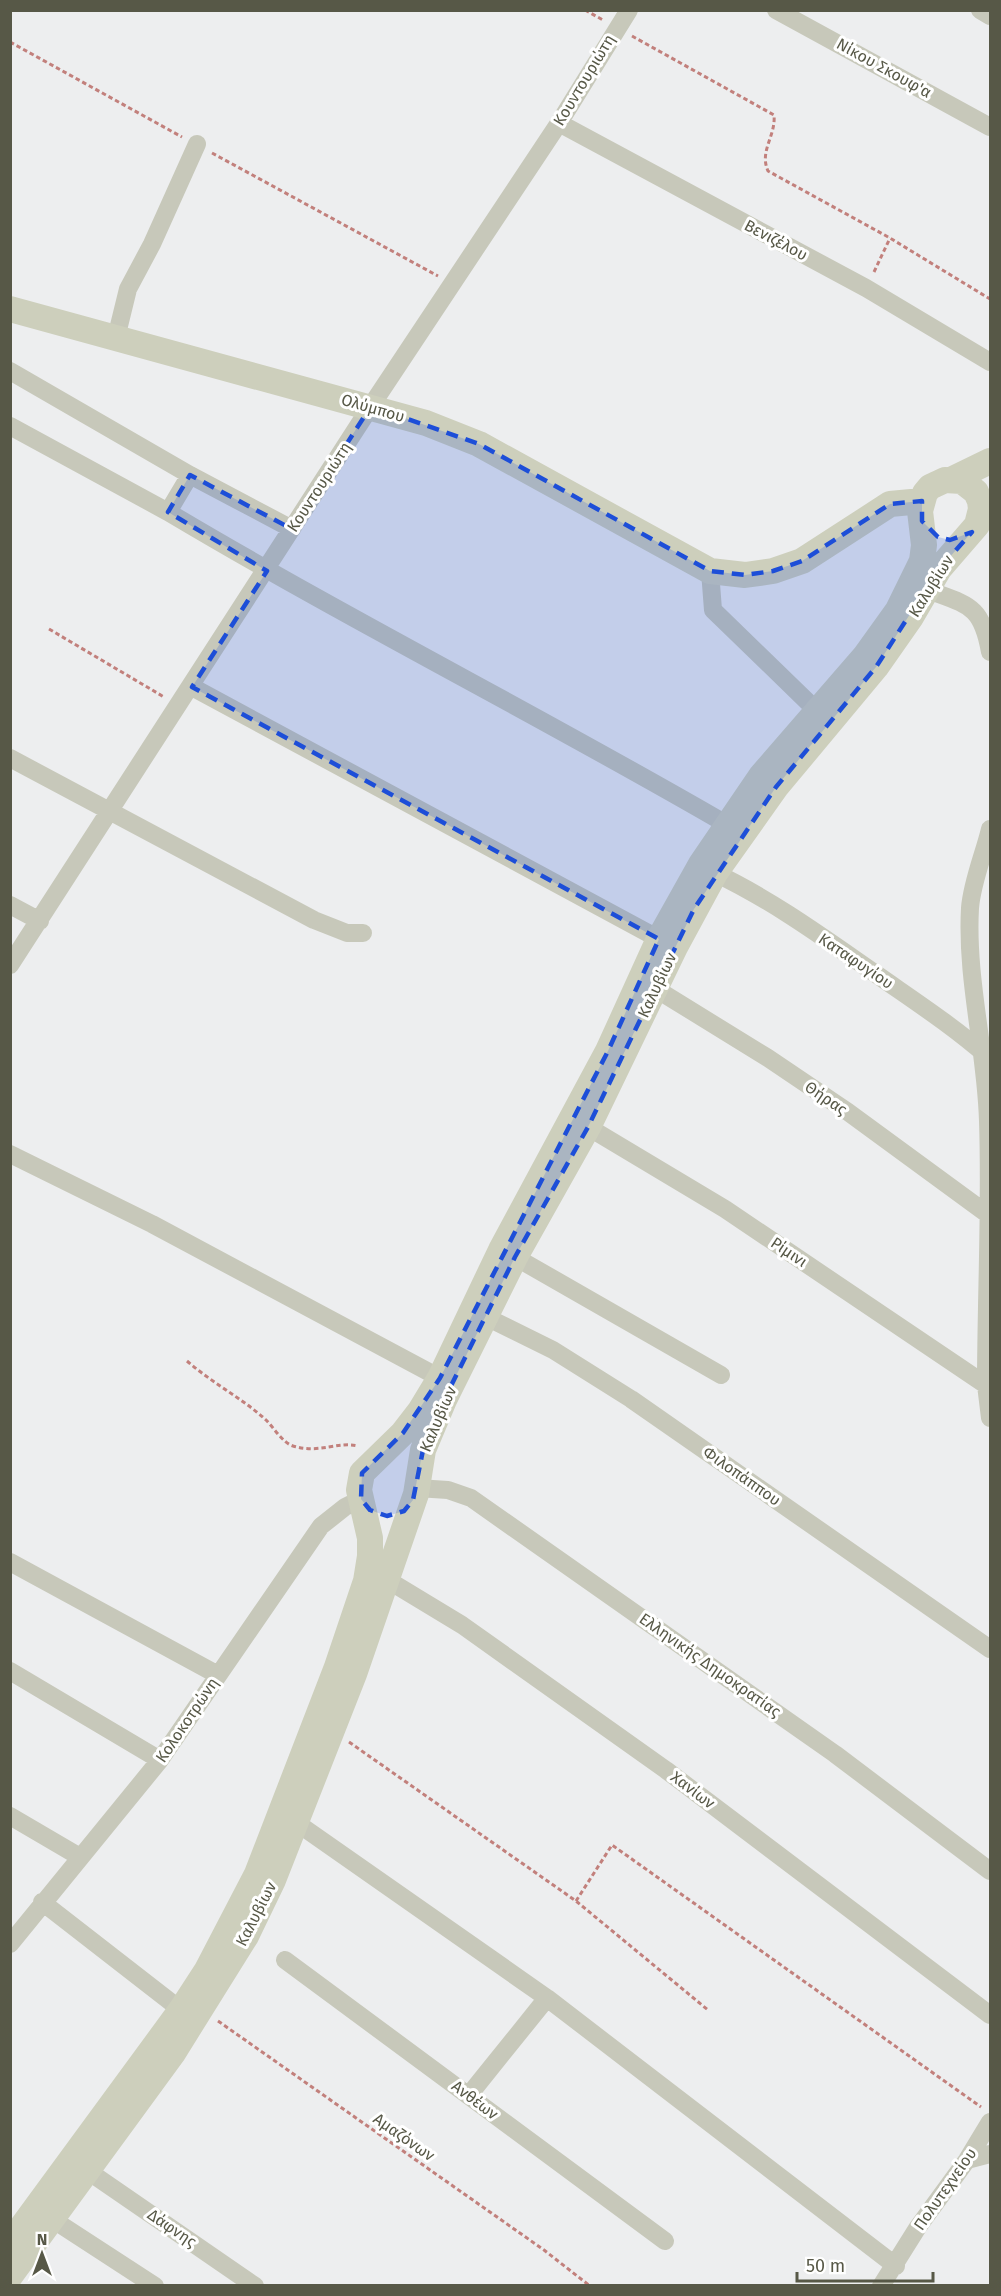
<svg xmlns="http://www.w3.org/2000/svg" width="1001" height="2296" font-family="'Fira Sans',sans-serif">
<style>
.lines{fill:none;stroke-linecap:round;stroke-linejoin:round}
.path{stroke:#c2807c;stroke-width:3;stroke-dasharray:4.5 3;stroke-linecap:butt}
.street{stroke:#c7c8ba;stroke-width:18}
.secondary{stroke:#cdcfbc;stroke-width:26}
.marked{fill:#1d4ed8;fill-opacity:0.2;stroke:#1d4ed8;stroke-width:4.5;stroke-dasharray:12 8;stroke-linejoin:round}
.labels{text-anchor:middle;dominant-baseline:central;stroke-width:6;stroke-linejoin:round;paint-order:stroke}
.street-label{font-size:16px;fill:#575847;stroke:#fff}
</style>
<rect width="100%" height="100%" fill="#edeeef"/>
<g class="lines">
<path class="path" d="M585 10 603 20
M632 36 774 115C776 136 759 151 768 171L890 238 990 299
M10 42 182 137
M212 153 438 276
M874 272 890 238
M49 629 164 697
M187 1361C212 1383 242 1398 266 1420 274 1428 283 1443 293 1446 320 1454 338 1441 358 1446
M349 1742 576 1901 708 2010
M576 1901 612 1845 981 2107
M218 2021 544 2250 590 2286"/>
<path class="street" d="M776 10 990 127
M980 10 990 16
M559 123 866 288 990 362
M116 338 128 289 152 244 197 144
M10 371 190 475 292 529
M10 426 168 512 190 475
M168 512C351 621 542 717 726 824
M710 571 713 610 816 710
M928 590C968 605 982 605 990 652
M192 687 659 939
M10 758 314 920 347 933H363
M990 829C984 854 972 882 970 908 966 980 986 1049 988 1121 991 1209 986 1297 986 1385L990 1418
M715 873C772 900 824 938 876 974 913 1000 953 1026 987 1056
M10 905 40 921
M10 965 371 406 559 123 629 10
M656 989 768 1058 848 1112 990 1216
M588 1127 725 1209 986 1385
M10 1154 152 1224 440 1378
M515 1257 721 1375
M486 1317 553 1350 631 1399 990 1649
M417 1488 448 1490 471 1498 835 1754 990 1871
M10 1562 218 1675
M386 1579 462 1625 666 1770 990 2015
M10 1671 160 1760
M10 1816 80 1857
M297 1823 547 1998 896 2266
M42 1902 181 2010
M10 1944 160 1760 321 1526 345 1507 361 1499
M285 1960 665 2241
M469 2095 547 1998
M967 2160 990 2154
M88 2171 255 2286
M52 2219 155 2286
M881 2286 918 2227 967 2160 990 2122"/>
<path class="secondary" d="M10 309 426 423 479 444 710 571 745 575 773 571 802 561 890 504 922 501
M953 479 990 461
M10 2243 181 2010 207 1970 257 1874 337 1667 366 1581 370 1556V1538L359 1490 362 1473 403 1433 420 1411 440 1378 501 1250 608 1051 659 939 701 864 761 776 865 656 898 610 922 561 924 545 920 511 925 493 930 487 945 480 962 481 976 492 980 501 981 509 977 525 939 569 911 617 876 667 776 787 715 873 675 947 588 1127 515 1257 444 1400 423 1450 416 1494 354 1674 273 1880 246 1936 173 2053 10 2276"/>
</g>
<path class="marked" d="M371 406 479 444 710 571 745 575 773 571 802 561 890 504 922 501V521L938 537 950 540 972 532 939 569 876 667 776 787 694 909 588 1127 515 1257 444 1400 423 1450 413 1500 404 1511 387 1516 370 1510 361 1499 362 1473 403 1433 440 1378 608 1051 659 939 192 687 267 571 168 512 190 475 292 529Z"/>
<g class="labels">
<g class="street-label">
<text transform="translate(884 68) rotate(29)">Νίκου Σκουφ'α</text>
<text transform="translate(584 80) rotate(-59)">Κουντουριώτη</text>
<text transform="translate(776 240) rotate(28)">Βενιζέλου</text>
<text transform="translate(373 408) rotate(16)">Ολύμπου</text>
<text transform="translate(319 487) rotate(-57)">Κουντουριώτη</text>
<text transform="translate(931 586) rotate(-58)">Καλυβίων</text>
<text transform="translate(856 961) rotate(34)">Καταφυγίου</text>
<text transform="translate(657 985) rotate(-65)">Καλυβίων</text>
<text transform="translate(826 1098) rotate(34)">Θήρας</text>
<text transform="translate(789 1252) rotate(34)">Ρίμινι</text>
<text transform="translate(438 1419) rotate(-67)">Καλυβίων</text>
<text transform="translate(742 1476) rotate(35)">Φιλοπάππου</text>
<text transform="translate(710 1665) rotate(35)">Ελληνικής Δημοκρατίας</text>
<text transform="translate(187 1720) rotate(-56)">Κολοκοτρώνη</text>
<text transform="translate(693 1790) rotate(37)">Χανίων</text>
<text transform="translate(256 1914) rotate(-63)">Καλυβίων</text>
<text transform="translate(475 2100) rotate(37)">Ανθέων</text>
<text transform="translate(404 2137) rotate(35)">Αμαζόνων</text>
<text transform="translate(945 2189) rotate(-55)">Πολυτεχνείου</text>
<text transform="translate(172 2228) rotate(34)">Δάφνης</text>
</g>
</g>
<rect width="1001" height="2296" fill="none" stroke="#575847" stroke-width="24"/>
<g transform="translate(42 2254)" stroke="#ffffff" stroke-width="4.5" paint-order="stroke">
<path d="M0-4.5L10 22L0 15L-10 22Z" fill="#575847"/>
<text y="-9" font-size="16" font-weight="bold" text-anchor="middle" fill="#575847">N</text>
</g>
<path d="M797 2272v9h136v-9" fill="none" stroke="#575847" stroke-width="3"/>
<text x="806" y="2272" font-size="18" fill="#575847" stroke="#ffffff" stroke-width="4.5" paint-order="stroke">50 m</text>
</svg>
